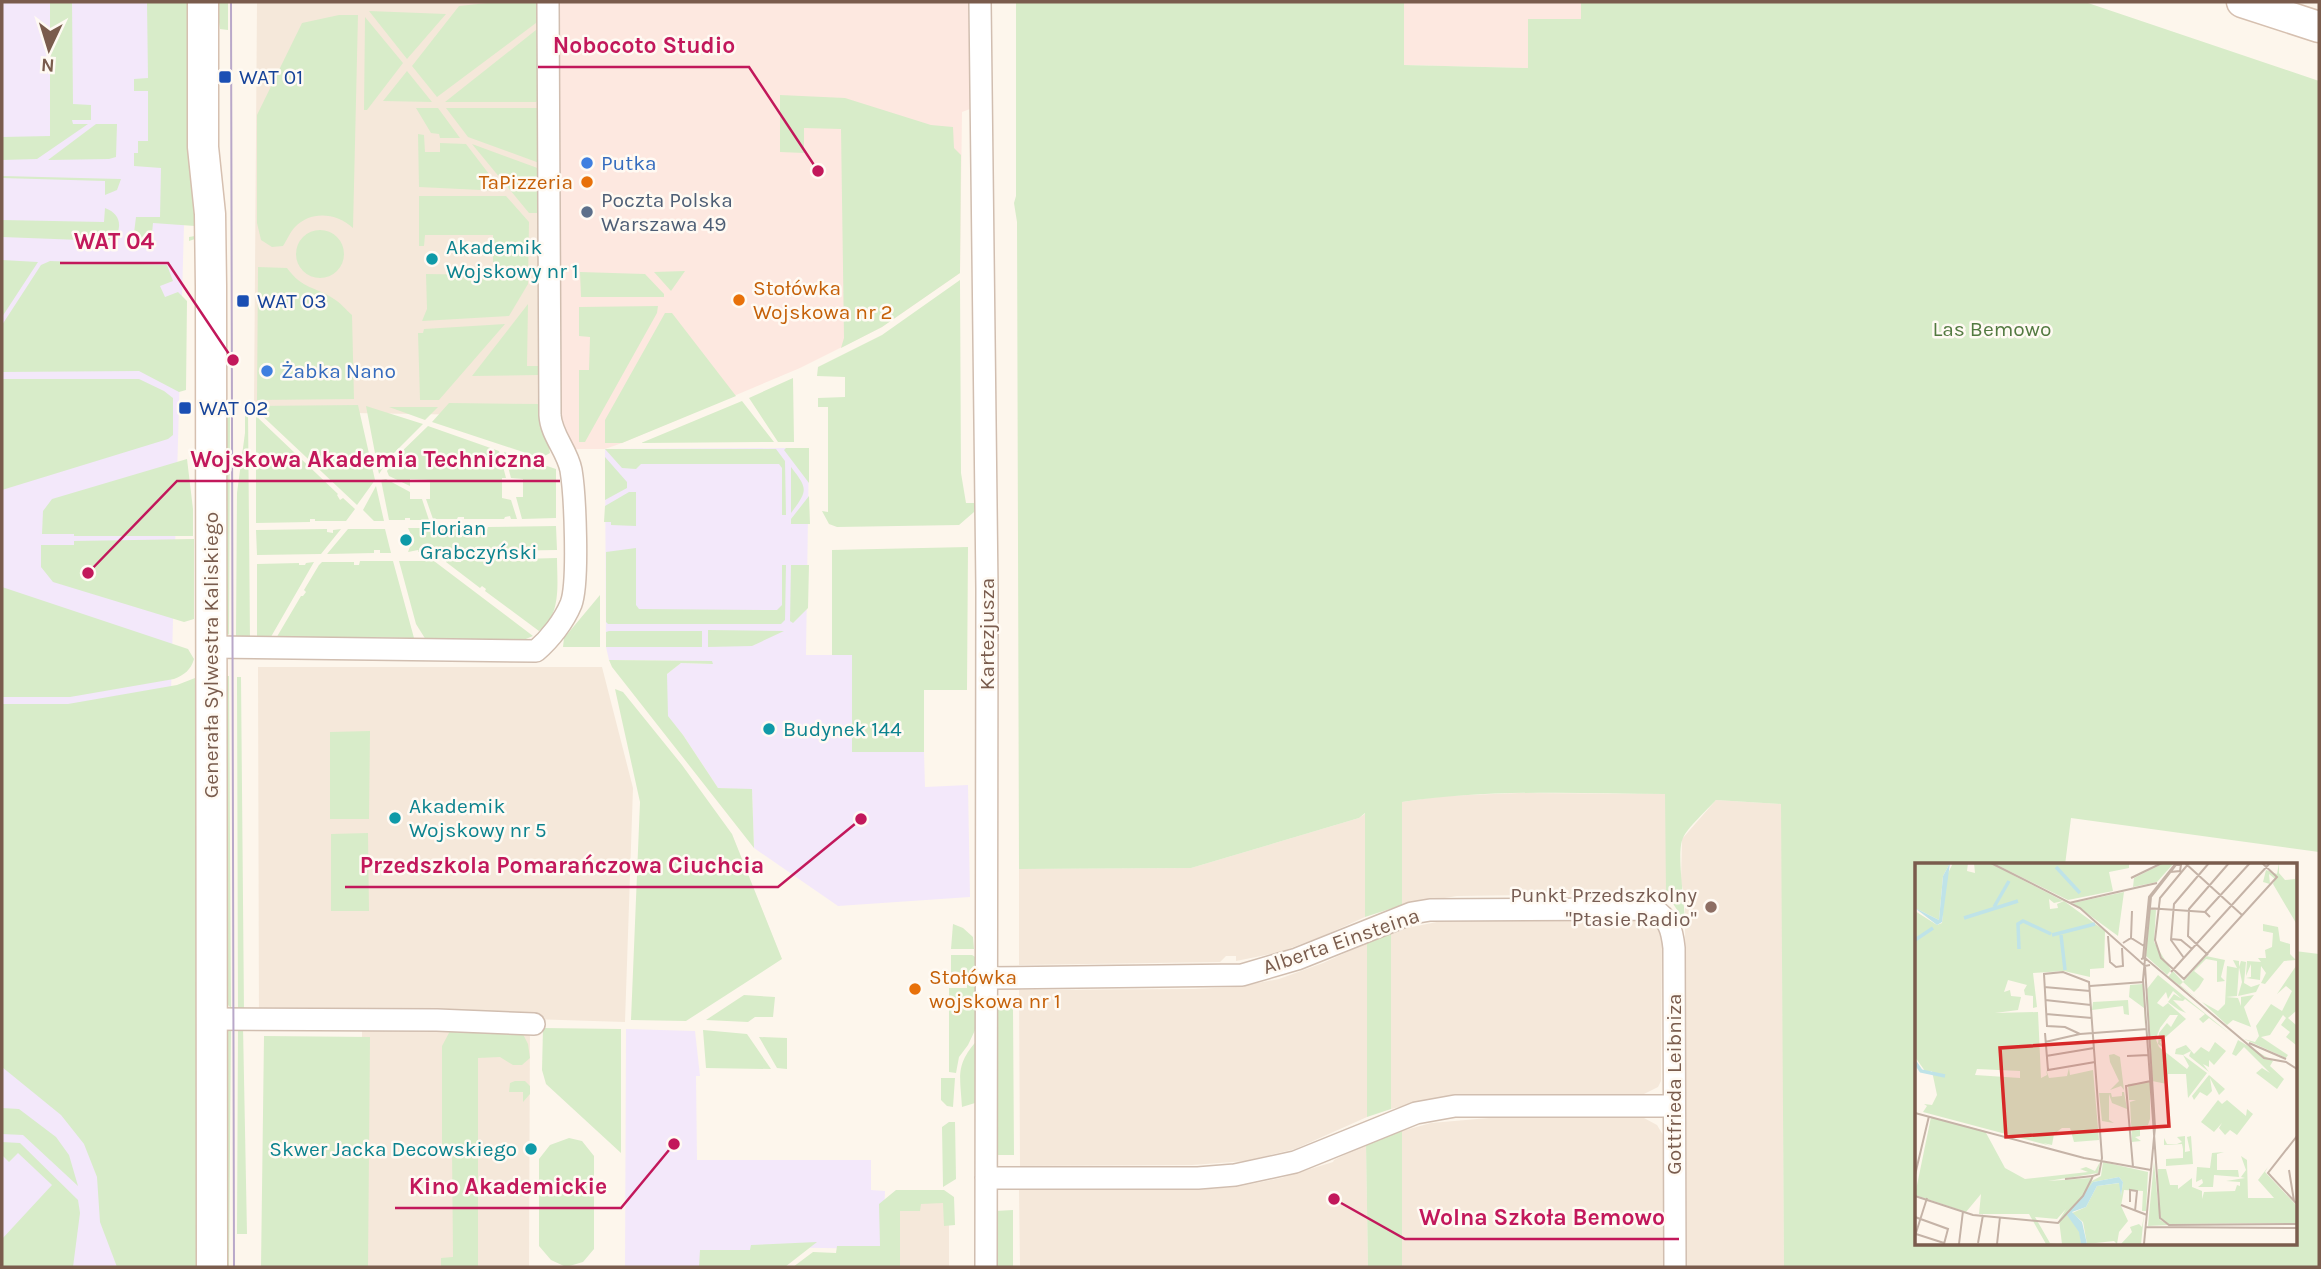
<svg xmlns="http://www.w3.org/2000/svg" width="2321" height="1269" font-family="Karla,sans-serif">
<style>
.residential{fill:#f5e8da}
.commercial{fill:#fde8e0}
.education{fill:#f3e8fa}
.green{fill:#d8ecc9}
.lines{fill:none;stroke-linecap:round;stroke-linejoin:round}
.street-casing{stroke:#d1beb0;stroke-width:24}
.secondary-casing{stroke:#d6c0b0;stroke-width:33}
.street{stroke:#fff;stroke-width:21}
.secondary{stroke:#fff;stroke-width:30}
.tram{stroke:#b9a8c9;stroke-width:2}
.transit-dot{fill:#1a4fb4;stroke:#fffaf3;stroke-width:2.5}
.shop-dot{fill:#3f7fe0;stroke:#fffaf3;stroke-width:2.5}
.food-dot{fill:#e8710a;stroke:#fffaf3;stroke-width:2.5}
.service-dot{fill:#5c6f8a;stroke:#fffaf3;stroke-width:2.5}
.culture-dot{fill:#0f9aa8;stroke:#fffaf3;stroke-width:2.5}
.education-dot{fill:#8d6e63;stroke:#fffaf3;stroke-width:2.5}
.labels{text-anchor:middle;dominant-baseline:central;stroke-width:5;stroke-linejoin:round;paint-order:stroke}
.transit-label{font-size:21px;fill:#164399;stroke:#fffaf3;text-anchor:start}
.shop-label{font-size:21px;fill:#366cbe;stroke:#fffaf3;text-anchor:start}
.food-label{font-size:21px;fill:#c56008;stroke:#fffaf3;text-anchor:start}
.service-label{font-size:21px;fill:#4e5e75;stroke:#fffaf3;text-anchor:start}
.culture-label{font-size:21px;fill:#0d838f;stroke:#fffaf3;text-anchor:start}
.park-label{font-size:21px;fill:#537a41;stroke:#fffaf3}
.street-label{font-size:21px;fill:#7a5c4d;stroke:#fffaf3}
.education-label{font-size:21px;fill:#785e54;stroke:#fffaf3;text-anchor:end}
.inset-river{fill:none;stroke:#bfe3e8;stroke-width:3.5}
.inset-road{fill:none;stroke:#c5b3a7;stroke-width:2}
.view{fill:#d62828;fill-opacity:0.15;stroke:#d62828;stroke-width:3.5}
.inset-edge{fill:none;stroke:#7a5c4d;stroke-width:3.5}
.leader{fill:none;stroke:#c2185b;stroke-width:2.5}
.callout-dot{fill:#c2185b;stroke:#fffaf3;stroke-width:2.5}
.callout-label{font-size:23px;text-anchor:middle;font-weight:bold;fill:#c2185b;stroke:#fffaf3;stroke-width:5;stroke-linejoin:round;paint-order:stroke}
</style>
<rect width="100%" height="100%" fill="#fdf6ec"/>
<path class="residential" d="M257 2H548L547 416 353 413 254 406Z
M258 667H602L633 788 625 1022 530 1019 529 1267H363L362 1029 259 1027Z
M1519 793 1666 794V893L1457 896 1402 905V802L1443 796Z
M1716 800 1782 804 1784 1267H1687L1685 922V897L1681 882 1682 839Z
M1366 813 1365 917 1323 936 1280 952 1236 961V956H1226L1220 962 1019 965V869L1191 868 1359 818Z
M1462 917 1649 919 1654 922 1662 936 1661 1081 1658 1087 1644 1094H1489L1424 1101 1391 1109V933L1402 929Z
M1367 943V1117L1295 1149 1246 1161 1192 1165 1020 1166 1019 990 1193 989 1236 987 1279 979 1323 963Z
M1489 1118H1644L1657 1125 1663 1135V1267H1402V1131L1431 1123Z
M1366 1144 1368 1267H1020L1019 1190H1194L1236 1187 1281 1178 1333 1162 1334 1160Z
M949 1198V1267H802L893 1257 894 1199Z"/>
<path class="commercial" d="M551 2H974L975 103 970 109 962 112 960 273 882 327 800 368 622 443 605 449H574L559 423 560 261Z
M1404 2H1581V19L1528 68 1404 65Z"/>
<path class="education" d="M2 2H166L167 223 184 225 169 764V1267H2Z
M786 448H809L806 655H852V752H924L925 787 968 785 970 897 838 906 754 848 752 790 718 788 683 735 667 716V674L681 663 712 664V661L609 660 606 647 605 449Z
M626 1029 695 1031 700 1076H696L697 1160H871V1190L885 1191 883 1249 754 1247 753 1253 706 1267H625Z"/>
<path class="green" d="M50 2H72L73 104 91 105V120H72L73 124H88L37 159 2 160V137L50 136Z
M147 2H193L198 238 189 241V237L195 236V226L153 223 152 233H147V242L139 240 134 233 136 217H160L161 168 134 166V153H138V141H148V91H134V79L148 78Z
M216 2H228V30L220 29Z
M497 2H540V20L437 97 412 66 459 6Z
M1016 2H1404V65L1528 68V19H1581V2H2085L2319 81V852L2071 818 2065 865H1917V1243H2295V951L2319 954V1267H1784L1781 804 1716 800C1707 810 1688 827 1683 838 1676 852 1685 904 1685 922L1666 893 1665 794C1578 793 1489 789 1402 802V905L1365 917V813L1359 818 1191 868 1019 869 1017 222 1014 203 1016 196Z
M369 11 446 14 407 59Z
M339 15H358L353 228C337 213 311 210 295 227 290 232 287 240 283 246L272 247 261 240 257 223V115L302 23Z
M365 17 403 63 367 110H364Z
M541 26 542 97 536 102H445Z
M407 71 432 102 383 101Z
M780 95 845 98 931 125 953 127 954 148 961 155 960 273 882 327 841 348 844 338 841 129 804 128V153L780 152Z
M416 108H438L460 138H440L439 134 431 133Z
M446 108H542V164L468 137Z
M96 124H117L116 157 109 159 48 160Z
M418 134 424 135 425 152H440V143L466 144 502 191 419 187Z
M472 144 543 170 541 213H529Z
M2 176 121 179 117 190 105 195V181L2 178Z
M419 196H506L529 222 528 284 509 316 422 321 427 309 426 274 493 275V235H425L424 246H419Z
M105 208C118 213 122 222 117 235L107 241 2 237V220L104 222Z
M296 254a24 24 0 1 1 48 0a24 24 0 1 1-48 0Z
M2 260 38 262 2 317Z
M50 261 167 265 173 281 160 286 165 297 178 292 187 301 186 390 179 392 139 371 2 372V325L41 265Z
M258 267 287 268C303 290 315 286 334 299 341 303 346 310 352 315L354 399 257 400Z
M685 271 671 291 654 272Z
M580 272 645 274 664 294V297H581Z
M960 280 961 473 966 503H976L974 512 959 525 837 527 829 524 822 511 828 512V407H818V398L845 397V377L817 376 818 367 882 335Z
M528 304 527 366H539L538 375 472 376Z
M658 306 657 313 585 442H579V370H589L590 337 579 336V307Z
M665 313H672L736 396 622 443H605V420Z
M505 324 439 400H420L418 333H423L424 329Z
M793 378 794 442H778L749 398Z
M2 379H139L164 391 173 398V435L168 439 2 490Z
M742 401 774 442 641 443Z
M449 403 541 404 550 453 541 458 432 422Z
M358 405 375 480 357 505 255 409 254 406Z
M366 406 423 424 390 457 379 474Z
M389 407H438L425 420Z
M222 409H230L229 635 224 630Z
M245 409H248L250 642 236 639 237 493 245 433Z
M256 416 338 494 337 495 340 500 343 498 355 509 346 521H315V519H310V522L256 523Z
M428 426 499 451 506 478H502V498L511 500 517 519H511L510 516 505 517 504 519H464V517H458L457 519H433L426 499H430V480L410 479V486L389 476 387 471 394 459Z
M786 448H809V483L784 450Z
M605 449H776L785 461 786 515H782V468L779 464H641L636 469 622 468Z
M504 452 556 469V518L522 519 516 497H523V479L511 478Z
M605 457 627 482V488L605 500Z
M187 459 193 509V536H74V534H42L43 511 52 499Z
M791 467C808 489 808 490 791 513Z
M386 479 410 492V499H422L429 520H410V518H405V520H389L381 480Z
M376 486 384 521H374L363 510Z
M629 492H636V526L611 525V522H604L605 506Z
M809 496 810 524H791V519Z
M556 526 557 550 500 551 499 548H494V550L418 552V550L408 552 413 539 408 528H430V530L435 531 436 529 482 527V530H487L488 527Z
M327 529V532L333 533V530L341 529 321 554 257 555 256 530Z
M348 529H385L391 553H380V550H374V553L327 554Z
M194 539V619L184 622 53 582 41 567V545H74V541Z
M968 547 967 690H924V752H852V655H832V550Z
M636 548V605L639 609 777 610 782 605V565H786L785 620 781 624H608L606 622V552Z
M557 558C557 583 562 615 539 631L485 591 486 589 482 586 480 588 446 562V560H455L456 562H461V560L515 559V561H520V559Z
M360 561H393L414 638 363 637 350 645 275 640 301 596H303L306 592 304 590 319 565 322 562H354V565H359Z
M399 561H434L533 636 521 641 426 640 416 624Z
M314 562 268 642 257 643V564L299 563V565H305L306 563Z
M791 565H809L808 608 793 623 790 621Z
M2 587 188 649 194 659C191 670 184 675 174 679L70 697H2Z
M600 595V647H563L564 638Z
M708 630 784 631 752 646 708 647Z
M609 631H702V647H606V632Z
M609 660 712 661 713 664 681 663 667 674 668 716 683 735 718 788 752 789 754 848 612 667Z
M221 676H229L231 1008 226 1003Z
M237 677H241L244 1012 238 1011Z
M195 678 201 1267H117L100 1222 97 1177 84 1144 61 1115 2 1067V704H68L177 685Z
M615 689 623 692 682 765 732 834 782 959 686 1021 631 1020 640 802Z
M370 731 369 819H330V732Z
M368 833 369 911H331V834Z
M953 924 963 928 973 937 974 949H951Z
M1391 933V1109L1367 1117V943Z
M951 955H972L977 958V1026L968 1045 959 1057 956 1073 949 1072V988H967V977L964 973 954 972V976L951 975Z
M744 995 775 997 773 1017H755L748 1022 706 1020Z
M995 1008H1013L1014 1155H995Z
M243 1026 247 1234H237L238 1027Z
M458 1027 523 1034 528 1044 530 1058 522 1065H513L500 1057 478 1058V1267H441V1258L453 1257 452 1146 442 1145V1046L450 1031Z
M543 1028 621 1029V1153L546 1084 542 1070Z
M231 1029 229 1267H222L224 1034Z
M703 1030 747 1034 771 1069 706 1068Z
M264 1036 370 1037 368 1267H261Z
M759 1037 787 1038V1069L777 1068Z
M979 1038 978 1097 975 1103 962 1107C960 1074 955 1065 979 1038Z
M941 1078H955L953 1107 947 1106 941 1100Z
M515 1081H525L530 1086V1094L523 1102V1092H509L510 1083Z
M2 1108 19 1109 56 1137 69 1155 78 1186 23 1135 2 1134Z
M949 1122H955L956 1179 943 1187 942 1127Z
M1402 1131V1267H1368L1366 1144Z
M569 1138 582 1141 594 1156V1249L583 1262 566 1267 551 1260 539 1246V1159L550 1145Z
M2 1142 20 1143 78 1200 80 1213 73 1267H2V1239L52 1185 18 1153 9 1162 2 1155Z
M896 1190H944L954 1197 955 1225 944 1226 943 1203 921 1204 920 1211H900V1267H793L813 1252 836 1253 837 1246H880L879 1204Z
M1013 1210V1267H995V1211Z
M817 1242 785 1267H699L700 1250H750L751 1245Z"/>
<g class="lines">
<defs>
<path id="street" d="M980 2 987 589 986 1267
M210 647 536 651C550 639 564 621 571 604 579 583 575 494 571 470 567 450 551 435 550 415L548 2
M987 978 1242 975 1297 959 1412 913 1430 910 1653 909C1669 919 1672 929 1674 948L1675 1267
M212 1019 437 1020 534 1024
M986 1178H1198L1235 1175 1295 1162 1416 1113 1455 1106H1673"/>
<path id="secondary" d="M203 2V147L210 214 211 286 212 1267
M2242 2 2319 27"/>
</defs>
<use href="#street" class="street-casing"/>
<use href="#secondary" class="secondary-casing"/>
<use href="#street" class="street"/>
<use href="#secondary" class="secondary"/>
<path class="tram" d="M231 2 234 1267"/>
</g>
<g class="transit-dot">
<rect x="218" y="70" width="14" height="14" rx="3.5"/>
<rect x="236" y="294" width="14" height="14" rx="3.5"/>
<rect x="178" y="401" width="14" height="14" rx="3.5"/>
</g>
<g class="shop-dot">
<circle cx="587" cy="163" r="7"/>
<circle cx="267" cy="371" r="7"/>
</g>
<g class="food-dot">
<circle cx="587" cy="182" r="7"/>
<circle cx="739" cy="300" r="7"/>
<circle cx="915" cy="989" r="7"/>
</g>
<circle class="service-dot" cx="587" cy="212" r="7"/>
<g class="culture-dot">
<circle cx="432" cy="259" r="7"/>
<circle cx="406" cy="540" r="7"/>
<circle cx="769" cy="729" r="7"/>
<circle cx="395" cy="818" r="7"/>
<circle cx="531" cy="1149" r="7"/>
</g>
<circle class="education-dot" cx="1711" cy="907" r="7"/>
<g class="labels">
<g class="transit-label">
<text x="239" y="77">WAT 01</text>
<text x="257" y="301">WAT 03</text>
<text x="199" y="408">WAT 02</text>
</g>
<g class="shop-label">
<text x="601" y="163">Putka</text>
<text x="281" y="371">Żabka Nano</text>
</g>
<g class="food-label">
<text x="573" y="182" text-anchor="end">TaPizzeria</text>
<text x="753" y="288">Stołówka<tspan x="753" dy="24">Wojskowa nr 2</tspan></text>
<text x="929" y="977">Stołówka<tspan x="929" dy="24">wojskowa nr 1</tspan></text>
</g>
<g class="service-label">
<text x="601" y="200">Poczta Polska<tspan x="601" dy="24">Warszawa 49</tspan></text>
</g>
<g class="culture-label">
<text x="446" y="247">Akademik<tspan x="446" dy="24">Wojskowy nr 1</tspan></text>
<text x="420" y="528">Florian<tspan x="420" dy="24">Grabczyński</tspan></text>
<text x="783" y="729">Budynek 144</text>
<text x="409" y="806">Akademik<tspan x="409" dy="24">Wojskowy nr 5</tspan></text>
<text x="517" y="1149" text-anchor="end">Skwer Jacka Decowskiego</text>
</g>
<g class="park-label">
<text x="1992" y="329">Las Bemowo</text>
</g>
<g class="street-label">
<text transform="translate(987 634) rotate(-90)">Kartezjusza</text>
<text transform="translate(211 655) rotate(-90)">Generała Sylwestra Kaliskiego</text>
<text transform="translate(1341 941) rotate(-19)">Alberta Einsteina</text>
<text transform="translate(1674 1084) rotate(-90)">Gottfrieda Leibniza</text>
</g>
<g class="education-label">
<text x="1697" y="895">Punkt Przedszkolny<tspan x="1697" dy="24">"Ptasie Radio"</tspan></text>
</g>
</g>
<g transform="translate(1915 863)">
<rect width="382" height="382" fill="#fdf6ec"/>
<path d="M0 0H35L28 13 24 57 0 45ZM38 0H53L52 8 60 10 59 0H75L148 38 139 40 134 36 135 46 143 45 142 41 149 38 190 68 189 105 175 106V114L149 108 118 110 122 144 118 145V133L110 132 109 127 112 122 93 117 89 129 95 127 96 133 106 134 103 147 80 150 123 149 126 215 132 212 131 206 134 215 152 213 154 205 155 212 178 207 184 277 159 279 155 265H147L139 271 137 282 128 280 136 283 8 249 12 243 9 241 17 242 22 232 17 208H10L0 194V48L22 62 27 60 31 14ZM62 206 105 208V215L60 212ZM78 0H214V5L194 9 198 28 153 37ZM249 0H259L242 19 218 24 219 15ZM364 0V10L370 17 380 16 381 10V60L358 21 360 16 354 11 355 21 348 19 351 7 362 11ZM209 29 203 73 158 40ZM234 46 241 47 239 79 256 107 252 112 231 93ZM348 61 363 64 365 78 375 81V91L381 97 369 98 350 121 346 120 351 110 346 103 345 117 331 115 336 114V101L331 113 332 98 346 99 343 95H351L350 87 357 84 358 70 348 68ZM291 93 310 97 306 114 310 118 302 119V98L291 96 279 108 289 116 284 124 279 129 268 119 265 122 285 138 253 114 258 108 268 119ZM318 97 324 98V104L326 98 331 99 329 120 336 124 345 121 341 129 323 133 327 119 324 104 322 133 311 134 323 135 326 143V134L339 132 329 144 336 164 318 157 312 162 287 139 303 148 310 141 312 103 322 105ZM381 103V148L373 155 381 162V182L371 174 375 169 366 162 371 155 368 152 355 172 346 174 373 192 371 195 329 176 340 179 344 173 341 163 356 141 367 148 377 128 371 123 362 131ZM243 112 314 170 294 155 288 160 284 156 290 151 270 136 268 138 258 137 271 150 264 147 253 139 259 131 267 136 258 128 253 136 251 129 242 140 248 144 253 140 271 156 245 179 249 185 243 181 244 170 252 160 256 164 263 152H255L245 165 241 175 239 172 244 184 272 206 274 203 268 192 260 191 261 186 271 182 279 191 286 184 294 189 300 179 311 188 299 202 294 197V204L288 201 294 209 274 193 276 188 268 192 292 210 273 235 271 211H253L252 221 237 218 232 126ZM228 121 231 156 230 163 229 145 214 134 215 122ZM213 137 214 152 209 151 208 143 177 147 178 139ZM323 177 358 198 355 203 369 216 362 226 341 210 347 205 355 210 329 184 321 193 317 191ZM199 191 205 194 209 227 206 223 195 227 204 218 195 199 194 192ZM294 212 310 226 304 232 295 215 297 228 292 233 285 229 279 237 277 233ZM235 219V256L233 262 225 264V273L220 274 226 278 217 279 215 239 221 237H214L213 221ZM207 229H209L212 246 197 240 194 231V257L199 260 187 258 184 230H196L197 234 207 233ZM303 237 307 241 312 237 331 253 332 246 338 251 322 272 315 267 310 272 304 265 307 260 299 269 286 259ZM16 254 70 268 90 305 110 316 173 309 165 306 171 304 180 308 185 299 183 310 133 318 176 315 175 319 186 313 188 299 233 309 231 348H227L228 328 209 327 206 343 213 358 204 369 202 381 199 378 172 381 168 359 157 350 171 344 182 323 205 320 206 333 208 319 204 314 178 319 169 336 152 350 165 369 166 381H147L144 357 151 346 142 356 120 354 135 380H142L131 381 114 351H64L66 331 51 349 0 332ZM270 273V289L275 288 272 274 276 273 278 301 251 303V296L268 295V286L267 281 249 282V275L252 281H262L267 279 262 274ZM309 289 302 291V307H323L324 314 299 312 298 324H283L288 320 287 316 281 319 282 304 295 305 297 290ZM326 293 332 297 333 335H359L343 317 353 304 350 309 381 342V360L253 361 246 356 244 343 245 357 254 362 233 363 239 299 243 341V306H251L255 322H263V326L277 315V324L287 328V336L289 329 320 328 322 322 325 323V319L311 318 330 315 326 314 331 307ZM229 352 226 381H206L217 369 215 364 224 361 227 364Z" fill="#d8ecc9" fill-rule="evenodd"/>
<path d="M35 0 27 59 22 62 0 45 24 57 28 13ZM204 314 208 319 206 333 204 320 182 323 171 344 157 349 167 359 172 381H166L164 369 152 352 178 319Z" fill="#bfe3e8"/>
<path class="inset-river" d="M141 4 165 30M79 44 94 18M49 55 103 38M137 72 180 61M146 72 150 107M0 77 18 65M104 86 103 61 108 58 136 71M0 199 6 208 30 213"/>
<path class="inset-road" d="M76 0 165 45 230 103 235 102M270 0 327 52M274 0 245 35 240 77 246 95 269 116 362 14 347 0M255 9 265 8 266 2H261L236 34 228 117 245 355 254 362 382 361M216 15 247 0M154 40 242 20M232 45 290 49 295 54M290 49 335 0M193 73 195 99 201 104 208 103 207 85M216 75 217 48M256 76 266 77 277 86M208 80 216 75 229 83M293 92 273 73 274 46 314 0M228 95 234 34 261 0M269 95 256 77 259 41 294 0M226 96 230 95 349 195 371 199 382 206M256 109 355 0M175 123 229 119M129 124 175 128M130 137 176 142M131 151 177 155M130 170 133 207 180 199M130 179 165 171 232 166M334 180 371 196M131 193 179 185M212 193 234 192M0 250 169 295 236 307M382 273 353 310 382 341M218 304 211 223 236 218M374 307 379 338M0 312 14 253M150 316 178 313M0 333 58 352 143 360 168 333 178 313 184 311 187 295 174 119 148 109 129 111 132 163 150 164 165 171M215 339V327L222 328 220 348M206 342 232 352M0 354 33 366 29 381M230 364 382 365M1 371 29 380M0 373 12 335M63 380 68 352M44 381 48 348M82 381 85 354M229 381 240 264 230 103"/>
<path class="view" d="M248 174 254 263 91 274 85 185Z"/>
<rect width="382" height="382" class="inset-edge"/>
</g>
<path class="leader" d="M818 171L749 67H538M233 360L168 263H60M88 573L177 481H560M861 819L778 887H345M674 1144L621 1208H395M1334 1199L1405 1239H1679"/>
<g class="callout-dot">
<circle cx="818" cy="171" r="7"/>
<circle cx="233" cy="360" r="7"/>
<circle cx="88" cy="573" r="7"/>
<circle cx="861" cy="819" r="7"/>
<circle cx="674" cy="1144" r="7"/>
<circle cx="1334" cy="1199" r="7"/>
</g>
<g class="callout-label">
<text x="644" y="53">Nobocoto Studio</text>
<text x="114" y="249">WAT 04</text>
<text x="368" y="467">Wojskowa Akademia Techniczna</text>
<text x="562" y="873">Przedszkola Pomarańczowa Ciuchcia</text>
<text x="508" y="1194">Kino Akademickie</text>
<text x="1542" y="1225">Wolna Szkoła Bemowo</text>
</g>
<rect width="2321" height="1269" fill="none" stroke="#7a5c4d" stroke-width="7"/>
<g transform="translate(49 49) rotate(184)" stroke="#fffaf3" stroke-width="5" paint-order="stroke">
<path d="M0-5L12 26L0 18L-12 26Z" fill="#7a5c4d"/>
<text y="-10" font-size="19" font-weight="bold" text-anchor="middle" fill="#7a5c4d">N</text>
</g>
</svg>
